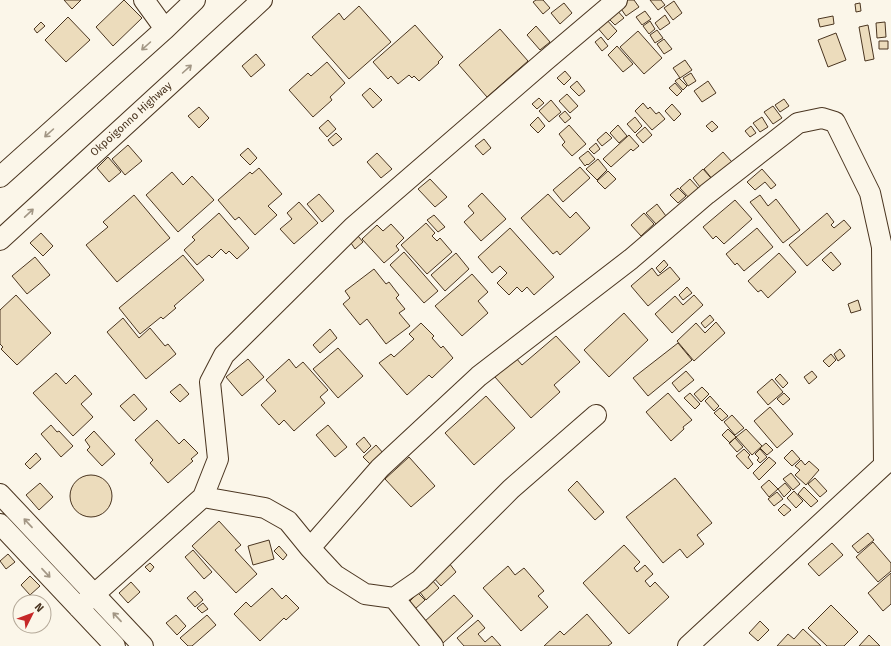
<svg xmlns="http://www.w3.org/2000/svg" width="891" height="646" font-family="'Fira Sans',sans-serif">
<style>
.building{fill:#ecdcbc;stroke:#4a3520}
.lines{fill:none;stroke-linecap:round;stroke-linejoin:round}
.minor-casing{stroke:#4a3520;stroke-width:22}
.minor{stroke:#fbf6e9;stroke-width:20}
.oneway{stroke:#a29684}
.labels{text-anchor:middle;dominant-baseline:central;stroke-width:3;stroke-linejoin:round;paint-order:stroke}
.street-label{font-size:11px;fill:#4a3520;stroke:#fbf6e9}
</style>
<rect width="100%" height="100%" fill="#fbf6e9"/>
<path class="building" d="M64 0H81L72 9Z
M124 0 142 18 113 46 96 27Z
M536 0H543L550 8 543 14 533 2Z
M622 0H634L639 7 626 16 617 3Z
M650 0H661L665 5 658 10Z
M674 1 682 13 673 20 664 8Z
M564 3 572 13 560 24 551 13Z
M860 3 861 11 856 12 855 4Z
M359 6 391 42 349 79 312 37 339 13 344 20Z
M614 7 624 18 615 25 605 15Z
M645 11 651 19 642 25 636 17Z
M665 15 670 23 660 30 655 23Z
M833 16 834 24 820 27 818 19Z
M68 17 90 40 66 62 45 40Z
M605 18 617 31 608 40 596 26Z
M650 21 655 29 649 34 643 26Z
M41 22 45 26 37 33 34 29Z
M885 22 886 37 877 38 876 23Z
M415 25 443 57 438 62 439 63 419 81 414 76 412 78 409 75 398 84 391 76 388 79 373 62Z
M868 25 874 59 865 61 859 27Z
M536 26 550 42 540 50 527 35Z
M500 29 528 61 487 97 459 65Z
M657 30 663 38 655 43 650 35Z
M638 31 662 58 644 74 620 47Z
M836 33 846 60 828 67 818 40Z
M601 37 608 46 602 51 595 42Z
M664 39 672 49 664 54 657 44Z
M879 41H888V49H879Z
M617 46 633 64 623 72 608 55Z
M256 54 265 65 251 77 242 66Z
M685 60 692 70 680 78 673 68Z
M327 62 345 83 330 97 332 100 313 117 289 90 308 73 311 76Z
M565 71 571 78 564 85 557 78Z
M691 73 696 81 688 86 683 78Z
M679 78 687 86 683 90 675 81Z
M577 81 585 91 579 96 570 87Z
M708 81 716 93 702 102 694 91Z
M675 83 682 91 677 96 669 88Z
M370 88 382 100 373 108 362 95Z
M567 94 578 106 570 113 559 101Z
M539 98 544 103 537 109 532 104Z
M784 99 789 106 780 112 775 105Z
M551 100 561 112 549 122 539 111Z
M643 103 648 109 650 107 656 114 659 112 665 119 652 130 635 111Z
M672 104 681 114 674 121 665 111Z
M773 106 782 118 773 124 764 112Z
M199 107 209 118 199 128 188 116Z
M565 111 571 118 565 123 559 116Z
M538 117 545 126 538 133 530 125Z
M635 117 642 126 635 133 627 124Z
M762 117 768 127 760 132 753 123Z
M328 120 336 129 327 137 319 128Z
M712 121 718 127 712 132 706 126Z
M569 125 586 144 572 156 562 145 565 142 559 134Z
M618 125 627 136 619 143 610 133Z
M751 126 756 133 750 137 745 131Z
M645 127 652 135 643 143 636 135Z
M606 132 612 138 602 146 597 140Z
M336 133 342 139 333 146 328 140Z
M629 135 639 146 633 151 631 149 611 167 603 159Z
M484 139 491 148 483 155 475 146Z
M596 143 600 149 594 154 589 149Z
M128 145 142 161 125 175 112 159Z
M248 148 257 158 250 165 240 155Z
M588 151 595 159 588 165 587 164 585 166 579 158Z
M723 152 732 162 713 180 704 169Z
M377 153 392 169 381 178 367 162Z
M108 157 121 172 109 182 97 168Z
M598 159 607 170 597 180 586 169Z
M580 167 590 178 563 202 553 190Z
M259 168 282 194 268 206 277 215 255 235 239 217 235 220 218 200 250 172 252 174Z
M703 169 711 178 700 187 693 178Z
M762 169 776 185 771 189 765 182 755 190 747 182Z
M608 171 616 179 605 189 597 181Z
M172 172 183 185 192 176 214 200 178 232 146 195Z
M430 179 447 197 435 207 418 189Z
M690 179 700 190 690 199 680 188Z
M678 188 686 196 678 203 670 195Z
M482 193 506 219 481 241 464 222 474 213 468 206Z
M319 194 334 211 322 222 307 204Z
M548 194 570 218 576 212 590 228 560 255 557 251 553 254 521 218Z
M134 195 170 238 117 282 86 245 108 227 103 222Z
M760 195 768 206 776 199 800 230 783 243 750 202Z
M735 200 752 219 724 244 716 236 713 239 703 227Z
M299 202 318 223 294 244 280 229 292 219 287 213Z
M657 204 666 216 656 224 646 213Z
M219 213 249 248 237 259 229 251 226 254 221 249 212 258 209 255 197 265 184 250 195 240 192 237Z
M644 213 654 224 641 236 631 225Z
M827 213 834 222 831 225 834 228 844 220 851 228 807 266 789 245Z
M434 215 445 227 438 232 427 220Z
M426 223 435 233 432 236 437 241 440 238 452 252 427 274 401 245Z
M391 224 404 238 396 246 399 250 384 263 362 239 377 225 383 231Z
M510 228 554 277 534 295 527 287 522 292 517 287 509 295 497 283 507 273 500 266 492 273 478 257Z
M757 228 773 247 744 271 737 263 735 265 726 254Z
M41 233 53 246 43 256 30 243Z
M358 236 363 242 355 249 351 243Z
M404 252 438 291 424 303 390 265Z
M831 252 841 264 833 271 822 260Z
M456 253 469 269 445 291 431 275Z
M779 253 796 272 768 298 761 290 758 292 748 281Z
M183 255 204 280 174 306 176 308 163 319 161 317 140 334 119 308Z
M35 257 50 275 27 294 12 276Z
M664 260 668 265 660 273 656 268Z
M670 267 680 279 648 306 631 286 652 268 658 276Z
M374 269 386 284 389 282 399 295 396 298 405 309 399 313 410 326 386 344 367 319 360 325 343 304 350 298 345 291Z
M472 274 488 292 478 301 488 313 462 336 435 306Z
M687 287 692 293 683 300 679 295Z
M16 295 51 333 17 365 1 349 3 347 0 344V310Z
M694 295 703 305 672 333 655 314 675 296 683 305Z
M858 300 861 310 851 313 848 304Z
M624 313 648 340 609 377 584 350Z
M710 315 714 320 705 328 701 323Z
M123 318 139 338 150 328 165 346 168 344 176 354 146 379 107 332Z
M716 322 725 333 694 361 677 341 696 323 705 333Z
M421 323 434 336 432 338 441 348 443 346 453 358 432 378 429 375 407 395 379 363 391 354 394 357 414 339 409 334Z
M330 329 337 338 320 353 313 345Z
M556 336 580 362 554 385 560 392 531 418 495 377 516 358 522 365Z
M678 343 692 360 648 396 633 378Z
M338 348 363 376 338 398 313 369Z
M840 349 845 356 838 361 834 354Z
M831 354 836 360 829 367 823 361Z
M248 359 264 377 242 396 226 377Z
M289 359 296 368 303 362 328 390 320 397 325 403 294 431 284 420 279 425 261 405 276 391 266 380Z
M686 371 694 380 679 392 672 383Z
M812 371 817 377 809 384 804 377Z
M56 373 66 384 75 375 92 394 81 404 93 417 73 436 33 393Z
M780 374 788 383 783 388 775 379Z
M772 379 783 392 768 405 757 392Z
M180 384 189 394 180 402 170 392Z
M702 387 709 394 701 402 694 394Z
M668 393 692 420 683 427 684 429 671 441 646 412Z
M690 393 700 404 695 409 684 398Z
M784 393 790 399 783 405 777 399Z
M134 394 147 409 134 421 120 406Z
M486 396 515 428 474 465 445 433Z
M710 396 719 406 714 411 705 401Z
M770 407 793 434 777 448 754 421Z
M720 408 728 416 722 421 714 413Z
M732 415 744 428 735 435 724 422Z
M157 420 179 444 184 439 198 453 191 459 193 461 168 483 150 463 153 460 135 440Z
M51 425 57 432 59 431 73 446 61 457 41 434Z
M328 425 347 447 335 457 316 435Z
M728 429 736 437 730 443 722 435Z
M746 429 762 446 752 455 736 437Z
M94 431 115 454 102 466 87 450 90 447 85 440Z
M364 437 371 446 364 453 356 444Z
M735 438 743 447 737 452 729 443Z
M766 443 773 450 767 455 760 448Z
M376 445 384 454 371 465 363 457Z
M744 449 750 455 748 457 753 464 748 469 736 456Z
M760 449 767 457 760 463 757 460 759 458 755 454Z
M792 450 800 459 792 466 784 458Z
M36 453 41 459 30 469 25 464Z
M409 457 435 486 411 507 385 479Z
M769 457 776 463 759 480 753 473Z
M801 460 805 465 809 461 819 470 806 485 795 475 800 470 795 466Z
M791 473 800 484 793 490 783 479Z
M70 496a21 21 0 1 1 42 0a21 21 0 1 1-42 0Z
M675 478 712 523 697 535 704 544 687 558 680 549 663 563 626 517Z
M815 478 827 491 820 497 808 484Z
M769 480 778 489 769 497 761 487Z
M577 481 604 512 595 520 568 490Z
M40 483 53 497 39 510 26 495Z
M785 483 791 490 784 497 778 489Z
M804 487 818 501 811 507 798 494Z
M794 491 803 501 796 508 787 498Z
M777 492 783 499 774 506 768 499Z
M784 504 791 510 784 516 778 510Z
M219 521 241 545 235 550 257 574 236 593 192 546Z
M868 533 874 540 858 553 852 546Z
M269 540 274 559 253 565 248 546Z
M873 542 891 563V571L878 582 856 557Z
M832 543 843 555 819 576 808 564Z
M624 545 640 562 634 568 637 572 645 565 653 574 645 581 650 587 655 582 669 597 629 634 583 583Z
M279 546 287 555 283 560 274 551Z
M193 550 212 572 204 579 185 557Z
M8 554 15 562 6 569 0 561Z
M150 563 154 567 150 572 145 567Z
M449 563 456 572 441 586 433 577Z
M508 566 515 575 524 568 544 591 538 596 548 607 521 631 483 588Z
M891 573V604L883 611 868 593Z
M30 576 40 586 30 595 21 585Z
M432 580 439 588 426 600 419 591Z
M131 582 140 592 128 603 119 593Z
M272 588 282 599 286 595 299 608 286 620 284 618 260 641 234 614 246 602 251 607Z
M195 591 203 600 195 607 187 598Z
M418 593 425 600 415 609 409 602Z
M454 595 473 616 443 643 424 622Z
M203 603 208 609 202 613 197 608Z
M831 605 858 632 844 646H827L808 628Z
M587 614 612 643 608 646H544L560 631 564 635Z
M176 615 186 626 177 635 166 623Z
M207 615 216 625 192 646H188L180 638Z
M478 620 485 628 478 634 485 642 492 636 501 646H464L457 638Z
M760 621 769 630 758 641 749 633Z
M803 629 821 646H777L788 634 794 639Z
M869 635 880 646H859Z"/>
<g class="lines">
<defs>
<path id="minor" d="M144 0 165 29
M0 177 165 29 195 0
M0 240 262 0
M0 494 143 646
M203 497 265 508 288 521 310 548 335 575 365 594 394 598 420 580 511 489 596 415
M0 524 115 646
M310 548 380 468 479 376 631 259 707 194 798 123 822 118 835 122 870 193 882 247 884 465 688 646
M394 598 433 646
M79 608 203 497 218 459 210 382 224 355 353 227 545 61 617 0"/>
</defs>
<use href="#minor" class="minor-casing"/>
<use href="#minor" class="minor"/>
</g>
<defs><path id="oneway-shaft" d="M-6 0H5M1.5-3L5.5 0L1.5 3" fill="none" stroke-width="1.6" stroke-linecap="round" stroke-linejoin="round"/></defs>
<g class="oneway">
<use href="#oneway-shaft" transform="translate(146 46) rotate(138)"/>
<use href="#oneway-shaft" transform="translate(187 69) rotate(-42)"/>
<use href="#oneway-shaft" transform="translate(49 133) rotate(138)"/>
<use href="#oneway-shaft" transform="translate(29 213) rotate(-43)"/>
<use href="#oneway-shaft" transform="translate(28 523) rotate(-133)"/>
<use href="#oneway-shaft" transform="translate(46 573) rotate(47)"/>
<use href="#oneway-shaft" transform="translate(117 617) rotate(-133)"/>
</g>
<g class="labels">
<g class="street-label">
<text transform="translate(131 119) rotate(-42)">Okpoigonno Highway</text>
</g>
</g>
<g transform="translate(32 614) rotate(48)"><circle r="19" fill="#fbf6e9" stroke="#b4a999"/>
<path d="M0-3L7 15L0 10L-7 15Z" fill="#c62828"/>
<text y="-6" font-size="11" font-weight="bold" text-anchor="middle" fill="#4a3520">N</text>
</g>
</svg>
